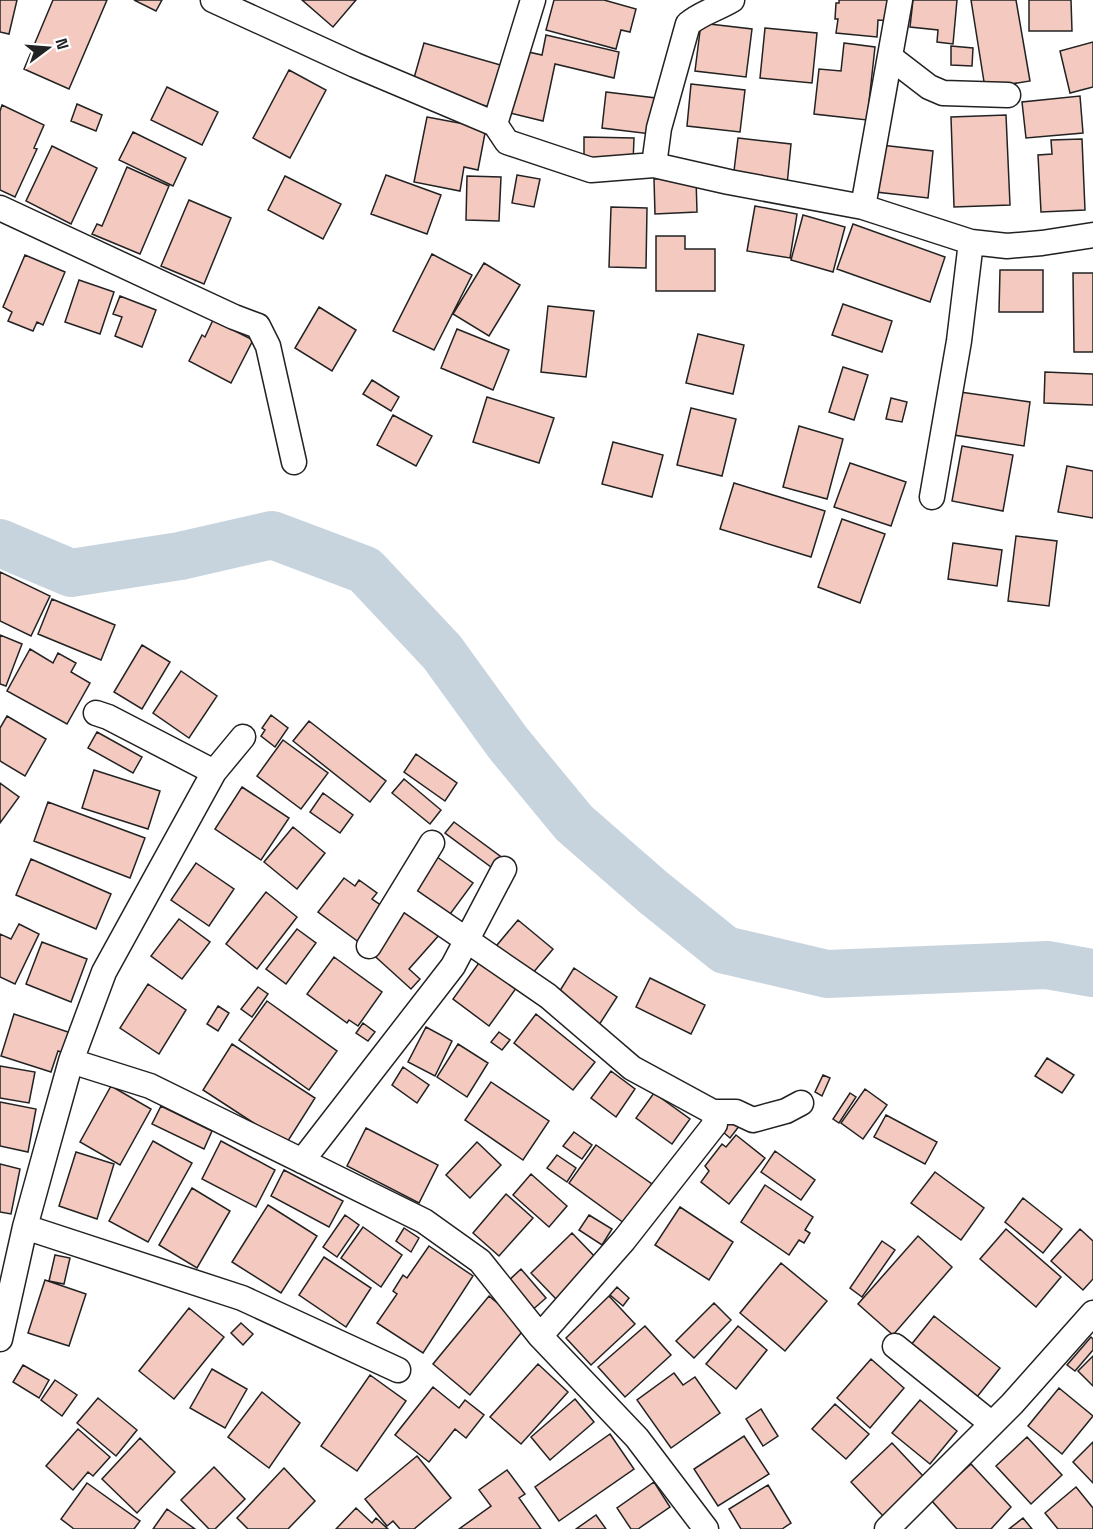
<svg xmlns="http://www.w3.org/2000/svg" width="1093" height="1529" font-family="'Space Grotesk',sans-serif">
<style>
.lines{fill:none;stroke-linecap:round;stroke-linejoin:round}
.river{stroke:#c7d3dd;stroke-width:48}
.building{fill:#f3c9c0;stroke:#222;stroke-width:1.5}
.minor-casing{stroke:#222;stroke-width:27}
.minor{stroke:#fff;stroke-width:24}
</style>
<rect width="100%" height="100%" fill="#fff"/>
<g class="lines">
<path class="river" d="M0 543 71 573 180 556 272 535 365 570 442 652 508 743 574 823 653 892 725 950 827 974 1047 965 1093 973"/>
</g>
<path class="building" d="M0 0H17L9 34 0 32Z
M53 0H107L69 89 24 69Z
M134 0H162L156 11Z
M302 0H356L333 27Z
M554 0H604L636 9 630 32 621 30 616 49 546 30Z
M839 0H893L891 21 878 20 877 37 836 33 838 19H835L836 3H839Z
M913 0H957L953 44 937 42 938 30 910 27Z
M971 0H1016L1030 81 985 88Z
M1029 0H1071L1072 31H1029Z
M701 23 752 29 746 77 695 71Z
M765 28 817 33 812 83 760 78Z
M546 35 619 52 614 78 555 64 543 121 510 113 524 51 542 55Z
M1093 42V87L1070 93 1060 51Z
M424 43 504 66 493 108 412 85Z
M844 43 875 47 867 120 814 114 819 69 841 71Z
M951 46 973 48 972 66 951 65Z
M289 70 326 90 290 158 253 138Z
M691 84 745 90 740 132 687 126Z
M167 87 218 112 202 145 151 120Z
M606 92 656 98 651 134 602 128Z
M1080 96 1083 133 1026 138 1022 102Z
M77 104 102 115 96 131 71 121Z
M2 105 44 125 34 148 37 149 15 197 0 190V111Z
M1006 115 1010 205 954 207 951 117Z
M427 117 486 128 478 170 464 167 460 191 414 182Z
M133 132 186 158 173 186 119 160Z
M584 137 634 138 633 163 584 162Z
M738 138 791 144 787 185 733 179Z
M1082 139 1085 210 1041 212 1038 155 1052 154 1051 140Z
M881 145 933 151 928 198 876 192Z
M52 146 97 168 71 224 26 201Z
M127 167 169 186 140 254 92 234 97 224 102 226Z
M386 175 441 195 427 234 371 214Z
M517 175 540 179 534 207 512 203Z
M285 176 341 204 323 239 268 210Z
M467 176 501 177 499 221 466 220Z
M696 177 697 212 655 214 654 179Z
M189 200 231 218 204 284 161 266Z
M755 206 797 214 790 258 747 251Z
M611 207 647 208 646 268 609 267Z
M803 215 845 227 833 272 791 260Z
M853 224 945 257 930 302 837 269Z
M656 236H685V249H715V291H656Z
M432 254 472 275 434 350 393 331Z
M25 255 65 272 43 325 37 322 33 331 8 321 12 312 3 307Z
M484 263 520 285 489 336 453 314Z
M1000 270H1043V312H999Z
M1073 273H1093V352H1074Z
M79 280 114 292 100 334 65 322Z
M120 296 156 310 142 347 115 336 122 317 113 314Z
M843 304 892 321 882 352 832 335Z
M548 306 594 311 586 377 541 372Z
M319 307 356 330 332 371 295 348Z
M213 320 253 340 231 383 189 361 202 335 205 337Z
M457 329 509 350 493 390 441 368Z
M698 334 744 345 733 394 686 383Z
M843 367 868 375 854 420 829 412Z
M1045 372 1093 374V405L1044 403Z
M372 380 399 397 391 411 363 394Z
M960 392 1030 402 1024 446 954 435Z
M487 397 554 418 539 463 473 442Z
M891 398 907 402 902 422 886 419Z
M691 408 736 419 722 476 677 465Z
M393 415 432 436 416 466 377 445Z
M799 426 843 439 827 499 783 487Z
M613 442 663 455 652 497 602 484Z
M962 446 1013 455 1003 511 952 501Z
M850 463 906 482 891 526 834 507Z
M1067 466 1093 471V518L1058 512Z
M734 483 825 511 811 557 720 529Z
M842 519 885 534 860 603 818 587Z
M1016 536 1057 541 1049 606 1008 601Z
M953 543 1002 550 997 586 948 579Z
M0 572 50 596 31 636 0 621Z
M52 599 115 625 101 660 38 634Z
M0 635 22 644 6 686 0 684Z
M142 645 170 662 142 709 114 692Z
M30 649 53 663 58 653 76 663 71 672 90 683 67 724 7 691Z
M181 671 217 696 189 738 153 713Z
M271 715 288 728 275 747 261 736 265 730 262 728Z
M7 716 46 739 25 776 0 761V728Z
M309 721 386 781 370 802 293 741Z
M97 732 142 757 133 773 88 748Z
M283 740 328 773 301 809 257 776Z
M416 754 457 783 445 801 404 772Z
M94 770 160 791 148 829 82 808Z
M404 779 441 810 430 824 392 793Z
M0 783 19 797 0 823Z
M242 787 289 818 261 860 215 829Z
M323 793 353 815 340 833 310 812Z
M48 802 145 838 130 878 34 841Z
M454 822 504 859 495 870 445 833Z
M293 827 325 853 297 889 264 862Z
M433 854 473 883 445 921 406 892Z
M31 859 111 894 96 929 16 895Z
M196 863 234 889 209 926 171 900Z
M344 878 355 886 359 880 377 893 372 899 385 908 360 943 318 912Z
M266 892 297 917 257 969 226 944Z
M408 906 440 934 409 969 420 979 411 989 368 950Z
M179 919 210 942 182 979 151 956Z
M518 920 553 949 527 980 492 951Z
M19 924 39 934 15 984 0 977V934L11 939Z
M297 929 316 943 286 984 266 969Z
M42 942 87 959 71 1002 26 984Z
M334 957 382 992 358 1026 349 1020 347 1023 307 994Z
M481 960 517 987 489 1026 453 999Z
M574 968 617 997 599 1025 556 997Z
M650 978 705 1005 691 1034 636 1007Z
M148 984 186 1010 159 1054 120 1028Z
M258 987 268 994 252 1017 241 1009Z
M267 1001 337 1051 309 1090 239 1040Z
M218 1006 229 1013 218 1031 207 1024Z
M14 1014 71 1033 64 1053 58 1051 51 1072 1 1056Z
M536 1014 595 1062 573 1090 514 1043Z
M363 1023 375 1032 368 1041 356 1033Z
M426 1027 452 1041 435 1076 408 1062Z
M499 1032 510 1040 502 1050 491 1042Z
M232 1044 315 1098 286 1144 203 1090Z
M458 1044 488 1063 467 1097 437 1077Z
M1047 1058 1074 1075 1062 1093 1035 1076Z
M0 1066 35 1072 29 1103 0 1098Z
M403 1067 429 1085 417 1103 392 1085Z
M611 1071 635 1089 616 1117 591 1098Z
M823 1075 830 1078 822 1096 815 1092Z
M491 1082 549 1121 523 1160 465 1120Z
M111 1086 151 1109 120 1165 80 1142Z
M865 1089 887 1105 863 1139 841 1123Z
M654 1093 690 1119 672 1144 636 1118Z
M850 1093 856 1097 839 1123 833 1119Z
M0 1102 36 1109 28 1152 0 1146Z
M161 1106 212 1131 204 1149 152 1124Z
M726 1113 740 1125 730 1138 716 1126Z
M886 1115 937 1142 925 1164 874 1137Z
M366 1128 438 1165 419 1203 347 1166Z
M574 1132 592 1145 582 1159 563 1146Z
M736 1135 765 1158 729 1204 701 1182 709 1171 705 1166 722 1144 726 1147Z
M153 1141 192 1163 148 1242 109 1221Z
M221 1141 275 1170 256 1207 202 1179Z
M477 1142 501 1165 470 1198 446 1175Z
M596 1145 652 1184 624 1223 569 1183Z
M775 1151 815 1180 801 1200 761 1172Z
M76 1152 114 1164 97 1219 59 1206Z
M557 1155 576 1168 567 1182 547 1168Z
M0 1164 20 1169 11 1214 0 1212Z
M284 1170 343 1201 329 1227 271 1196Z
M935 1172 984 1208 961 1240 911 1203Z
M531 1174 567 1206 549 1227 513 1195Z
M765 1185 813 1217 805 1230 810 1233 804 1243 799 1240 789 1255 741 1222Z
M192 1188 230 1211 197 1268 159 1245Z
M506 1194 533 1218 499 1256 473 1233Z
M1023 1198 1062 1229 1043 1253 1005 1222Z
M268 1205 317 1236 281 1293 232 1262Z
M680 1207 733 1242 709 1280 655 1245Z
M345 1215 359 1225 337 1257 323 1247Z
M589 1215 612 1229 602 1245 579 1230Z
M363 1227 402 1255 381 1287 341 1258Z
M404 1228 419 1238 411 1252 396 1241Z
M1006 1229 1061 1277 1036 1307 980 1259Z
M1080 1229 1093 1241V1279L1083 1290 1051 1261Z
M572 1233 599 1261 557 1300 531 1273Z
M918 1236 952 1267 893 1335 858 1304Z
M882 1241 895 1250 862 1297 850 1288Z
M429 1246 473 1276 423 1353 377 1323 397 1294 393 1291 403 1275 407 1278Z
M55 1255 70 1258 64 1284 49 1281Z
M324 1257 371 1288 346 1327 299 1295Z
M781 1263 827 1301 785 1351 740 1313Z
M521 1269 546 1298 530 1312 506 1283Z
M45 1280 86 1294 69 1346 28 1333Z
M617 1287 629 1298 623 1306 610 1295Z
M489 1296 526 1327 470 1395 433 1364Z
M609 1296 635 1324 591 1365 566 1338Z
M714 1303 731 1320 694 1358 676 1341Z
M189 1308 224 1337 174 1399 139 1371Z
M934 1316 1000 1368 973 1402 907 1350Z
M241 1323 253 1334 243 1345 231 1333Z
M645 1326 671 1355 625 1397 598 1367Z
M738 1326 767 1350 736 1389 706 1364Z
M1091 1337 1093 1339V1350L1075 1371 1067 1365Z
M1093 1356V1386L1078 1371Z
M871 1359 904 1388 870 1428 837 1398Z
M538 1364 568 1392 521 1444 490 1417Z
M23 1365 49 1380 39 1398 13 1382Z
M212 1369 247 1389 225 1428 190 1408Z
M674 1373 683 1385 695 1377 720 1413 671 1448 637 1400Z
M370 1375 406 1401 357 1471 321 1446Z
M55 1380 77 1395 62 1416 41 1400Z
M433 1387 459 1408 465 1400 484 1415 466 1438 455 1429 429 1462 395 1435Z
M1059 1388 1093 1416 1062 1454 1028 1426Z
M262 1392 300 1423 269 1468 228 1437Z
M98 1398 137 1430 116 1456 77 1423Z
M575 1399 594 1422 550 1460 531 1437Z
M920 1400 957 1431 930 1464 892 1433Z
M835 1404 869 1434 846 1459 812 1429Z
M761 1409 778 1436 763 1446 746 1419Z
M78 1429 110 1457 93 1476 88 1472 73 1490 46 1466Z
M610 1434 634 1469 559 1521 535 1487Z
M744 1436 769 1474 718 1506 694 1469Z
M1027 1437 1062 1475 1031 1504 996 1466Z
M140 1438 175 1472 137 1513 102 1479Z
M1093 1442V1483L1073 1462Z
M892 1443 924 1477 883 1516 851 1482Z
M417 1456 451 1498 414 1529H400L393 1521 387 1526 365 1499Z
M971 1464 1011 1507 991 1529H957L931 1500Z
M214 1467 245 1499 215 1529H209L181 1500Z
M284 1468 315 1501 288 1529H248L237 1518Z
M507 1470 525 1494 519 1498 541 1529H459L491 1506 479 1490Z
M654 1482 670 1507 638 1529H631L617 1508Z
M87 1483 140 1521 134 1529H74L61 1519Z
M768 1485 791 1523 782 1529H741L729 1509Z
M1076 1487 1093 1508V1529H1058L1045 1513Z
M356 1508 372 1523 376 1518 388 1529H336Z
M167 1509 195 1529H153Z
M596 1515 606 1529H576Z
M1023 1518 1032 1529H1009Z"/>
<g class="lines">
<defs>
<path id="minor" d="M213 0 355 65 495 124 507 142 591 170 654 165 729 182 863 207 971 242 1007 246 1042 243 1093 235
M890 57 929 87 943 93 1008 95
M495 124 533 0
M654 165 659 128 688 24C701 13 717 9 732 0
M863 207 900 0
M0 208 234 317 258 326 268 346 294 462
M932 497 959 341 971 242
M96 713 108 717 214 772
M401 895 548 996 632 1068 713 1112H736L753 1120 786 1111 801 1103
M369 946 432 843
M71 1061 150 1086 424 1221 480 1261 540 1336 637 1438 706 1529
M302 1161 453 966 504 869
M25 1227 242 1298 398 1370
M540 1336 624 1240 715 1124 713 1112
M0 1339 25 1227 47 1147 71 1061 104 972 214 772 243 737
M895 1346 992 1424
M887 1529 1012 1404 1093 1313"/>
</defs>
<use href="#minor" class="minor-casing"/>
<use href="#minor" class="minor"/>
</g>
<g transform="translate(48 48) rotate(74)" stroke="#ffffff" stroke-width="4.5" paint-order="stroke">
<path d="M0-4.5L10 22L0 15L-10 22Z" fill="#222222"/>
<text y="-9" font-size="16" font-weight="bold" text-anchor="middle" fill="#222222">N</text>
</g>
</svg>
